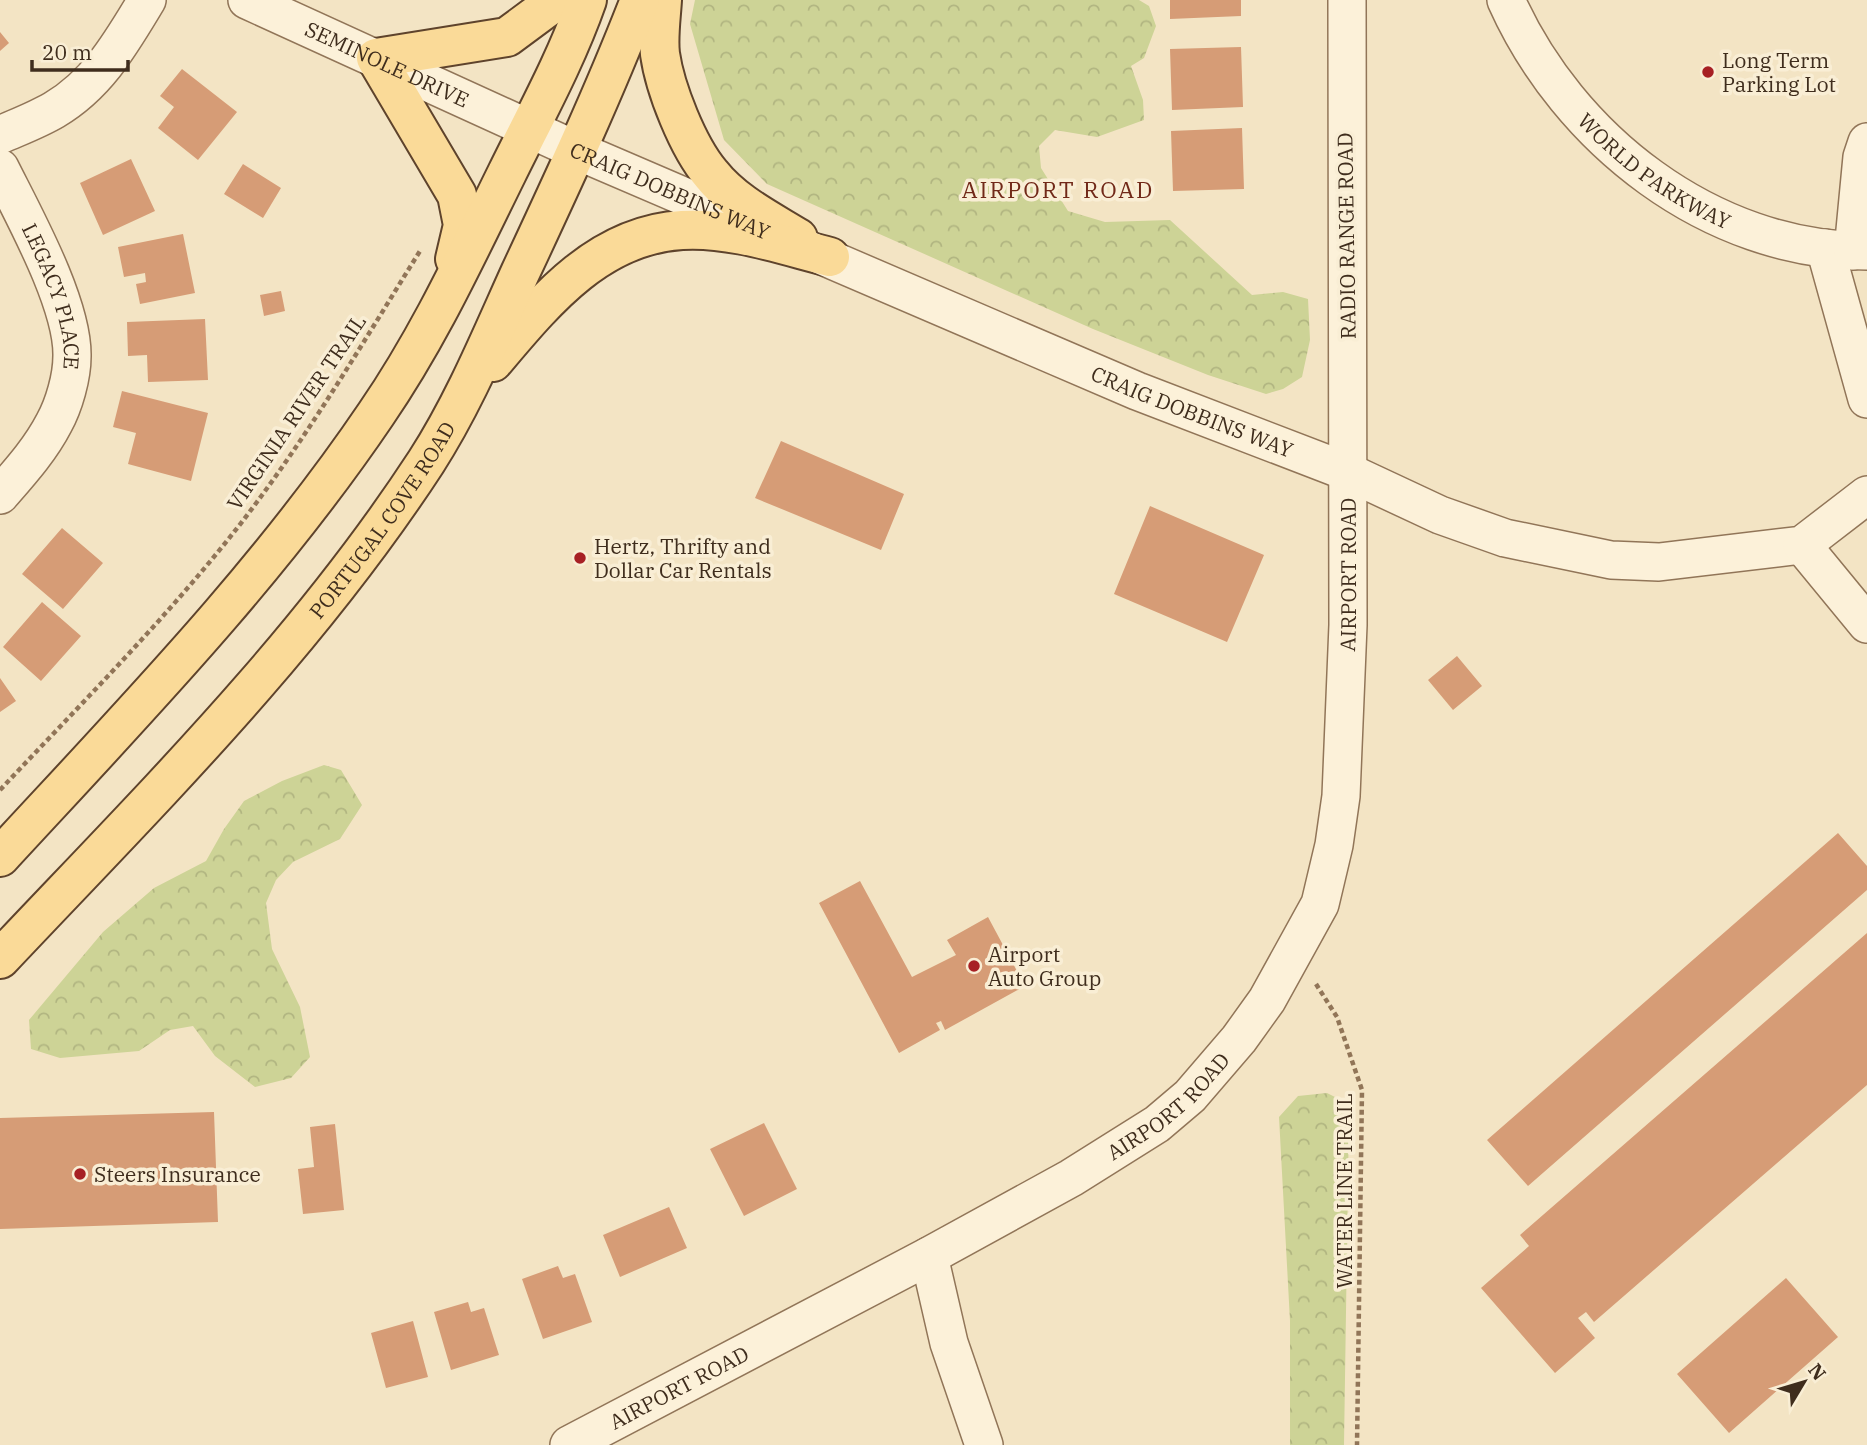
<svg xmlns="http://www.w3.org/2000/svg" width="1867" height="1445" font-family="'IBM Plex Serif',serif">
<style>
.forest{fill:url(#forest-crowns)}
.building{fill:#d69c76}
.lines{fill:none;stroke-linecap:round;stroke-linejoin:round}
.minor-casing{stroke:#917558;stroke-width:40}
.major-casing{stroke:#5e432c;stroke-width:42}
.path{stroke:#917558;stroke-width:4.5;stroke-dasharray:5 3.5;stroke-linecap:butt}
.minor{stroke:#fcf1d9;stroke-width:37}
.major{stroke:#fada98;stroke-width:38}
.poi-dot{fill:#a72024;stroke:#f9eed5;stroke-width:2.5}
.labels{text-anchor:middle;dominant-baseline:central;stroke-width:7;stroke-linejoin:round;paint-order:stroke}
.poi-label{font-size:21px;fill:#3f2d1d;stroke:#f9eed5;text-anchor:start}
.street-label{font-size:21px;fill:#3f2d1d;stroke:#f9eed5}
.neighbourhood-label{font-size:23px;letter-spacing:2px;fill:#712918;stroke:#f9eed5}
</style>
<defs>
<pattern id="forest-crowns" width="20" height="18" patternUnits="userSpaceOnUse" patternTransform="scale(1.75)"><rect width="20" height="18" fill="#cdd396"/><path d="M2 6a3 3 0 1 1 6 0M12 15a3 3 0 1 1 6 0" fill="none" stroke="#b1b581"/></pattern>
</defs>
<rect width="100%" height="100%" fill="#f3e4c4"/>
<path class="forest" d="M695 0H1139L1149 6 1156 26 1144 58 1131 66 1143 100 1144 120 1097 137 1055 130 1039 146 1041 168 1068 211 1105 222 1170 220 1252 295 1283 292 1308 299 1310 340 1302 377 1283 389 1266 394 1208 375 1093 329 767 184 724 140 690 24Z
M324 765 341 770 362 805 340 839 293 862 276 880 266 903 272 949 300 1007 310 1057 291 1078 255 1087 215 1056 193 1026 170 1030 139 1051 60 1058 31 1049 29 1020 103 932 154 888 206 861 224 829 244 801 282 781Z
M1327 1093 1347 1103 1349 1113 1344 1445H1290V1321L1279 1117 1298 1096Z"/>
<path class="building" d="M1170 0H1241V16L1170 19Z
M0 32 9 43 0 51Z
M1241 47 1243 107 1172 110 1170 49Z
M182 69 237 112 198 160 158 128 174 107 160 96Z
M1242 128 1244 189 1173 191 1171 131Z
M131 159 155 211 103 235 80 183Z
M243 164 281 188 263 218 224 194Z
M183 234 195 293 140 304 136 284 146 282 145 273 124 277 118 247Z
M281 291 285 311 264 316 260 295Z
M205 319 208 380 148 382 147 355 128 356 127 322Z
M122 391 208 413 191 481 128 464 136 433 113 427Z
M781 441 904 494 881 550 755 498Z
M1150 506 1264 555 1227 642 1114 594Z
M62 528 103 563 63 609 22 574Z
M42 602 81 636 41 681 3 647Z
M1457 656 1482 686 1453 710 1428 680Z
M0 678 16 701 0 712Z
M1838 833 1867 866V890L1528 1186 1487 1140Z
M860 881 912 977 956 955 947 940 988 917 1025 986 945 1030 941 1021 936 1023 940 1030 899 1053 819 903Z
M1867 933V1085L1594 1322 1586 1312 1578 1318 1595 1338 1555 1373 1481 1288 1529 1246 1520 1235Z
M214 1112 218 1222 0 1229V1118Z
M764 1123 797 1189 744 1216 710 1149Z
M335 1124 344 1210 303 1214 298 1169 314 1167 310 1127Z
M669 1207 687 1248 620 1277 603 1235Z
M558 1266 563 1278 575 1274 592 1322 543 1339 522 1279Z
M1786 1278 1838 1337 1729 1433 1677 1374Z
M468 1302 471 1312 484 1308 499 1355 451 1370 434 1312Z
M413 1321 428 1377 386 1388 371 1333Z"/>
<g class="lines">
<defs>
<g id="minor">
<path id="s1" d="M247 0 578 151 1137 391 1348 472 1440 515 1505 538 1611 560 1659 562 1802 545 1867 495"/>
<path id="s2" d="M1506 0C1568 139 1710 251 1867 251"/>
<path d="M0 135C18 127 37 120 54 110 98 84 121 43 147 0"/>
<path id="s3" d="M0 168C24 216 73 304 72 356 72 377 64 405 54 423 40 450 20 472 0 495"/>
<path d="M1825 248 1867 399"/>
<path d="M1853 251 1862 157 1867 142"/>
<path d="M1802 545 1867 624"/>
<path d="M929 1256 949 1343 984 1445"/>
<path id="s4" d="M569 1445 929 1256 1071 1178 1157 1124 1190 1096 1239 1039 1267 1000 1320 904 1334 845 1341 796 1348 625 1347 0"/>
</g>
<g id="major">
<path d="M662 0C661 17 658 37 660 54 665 89 688 147 711 174 733 202 767 219 798 238"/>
<path d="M455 259 463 225 457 195 376 58 507 37 557 0"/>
<path d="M493 362C543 303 597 235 682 230 731 227 782 245 830 257"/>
<path d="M0 857C131 715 267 575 376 414 429 337 466 256 507 173 535 116 566 60 587 0"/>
<path id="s5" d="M0 959C150 800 306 646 426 462 464 403 491 337 520 273 562 183 604 93 640 0"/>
</g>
</defs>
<use href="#minor" class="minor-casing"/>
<use href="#major" class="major-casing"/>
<path class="path" d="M0 790C75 710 153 632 222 547 297 455 357 352 420 251
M1316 984 1337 1017 1362 1090 1357 1445"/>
<use href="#minor" class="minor"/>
<use href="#major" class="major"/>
</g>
<g class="poi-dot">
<circle cx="1708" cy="72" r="7"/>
<circle cx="580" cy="558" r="7"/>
<circle cx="974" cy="966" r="7"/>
<circle cx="80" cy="1174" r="7"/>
</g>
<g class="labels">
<g class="poi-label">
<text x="1722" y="60">Long Term<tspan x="1722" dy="24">Parking Lot</tspan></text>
<text x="594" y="546">Hertz, Thrifty and<tspan x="594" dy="24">Dollar Car Rentals</tspan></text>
<text x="988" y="954">Airport<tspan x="988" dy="24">Auto Group</tspan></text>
<text x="94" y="1174">Steers Insurance</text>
</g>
<g class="street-label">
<text stroke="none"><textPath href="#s1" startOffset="154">SEMINOLE DRIVE</textPath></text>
<text stroke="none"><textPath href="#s2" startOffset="231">WORLD PARKWAY</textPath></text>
<text stroke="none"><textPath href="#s1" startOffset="464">CRAIG DOBBINS WAY</textPath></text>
<text transform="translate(1346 236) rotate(-91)">RADIO RANGE ROAD</text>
<text stroke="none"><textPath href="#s3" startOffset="140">LEGACY PLACE</textPath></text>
<text stroke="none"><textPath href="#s1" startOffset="1031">CRAIG DOBBINS WAY</textPath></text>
<text transform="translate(296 412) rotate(-56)">VIRGINIA RIVER TRAIL</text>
<text stroke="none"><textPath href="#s5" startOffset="583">PORTUGAL COVE ROAD</textPath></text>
<text stroke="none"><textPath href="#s4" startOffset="1278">AIRPORT ROAD</textPath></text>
<text stroke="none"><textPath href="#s4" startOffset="690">AIRPORT ROAD</textPath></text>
<text transform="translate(1344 1191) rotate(-90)">WATER LINE TRAIL</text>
<text stroke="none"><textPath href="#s4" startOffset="124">AIRPORT ROAD</textPath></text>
</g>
<g class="neighbourhood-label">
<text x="1058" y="189">AIRPORT ROAD</text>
</g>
</g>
<g transform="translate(1804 1382) rotate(52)" stroke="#f9eed5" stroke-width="5" paint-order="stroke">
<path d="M0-5L12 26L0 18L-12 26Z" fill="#3f2d1d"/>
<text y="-10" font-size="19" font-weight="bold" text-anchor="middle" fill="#3f2d1d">N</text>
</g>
<path d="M32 60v10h96v-10" fill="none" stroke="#3f2d1d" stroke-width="3.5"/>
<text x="42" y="60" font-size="21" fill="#3f2d1d" stroke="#f9eed5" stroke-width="5" paint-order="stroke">20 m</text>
</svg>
